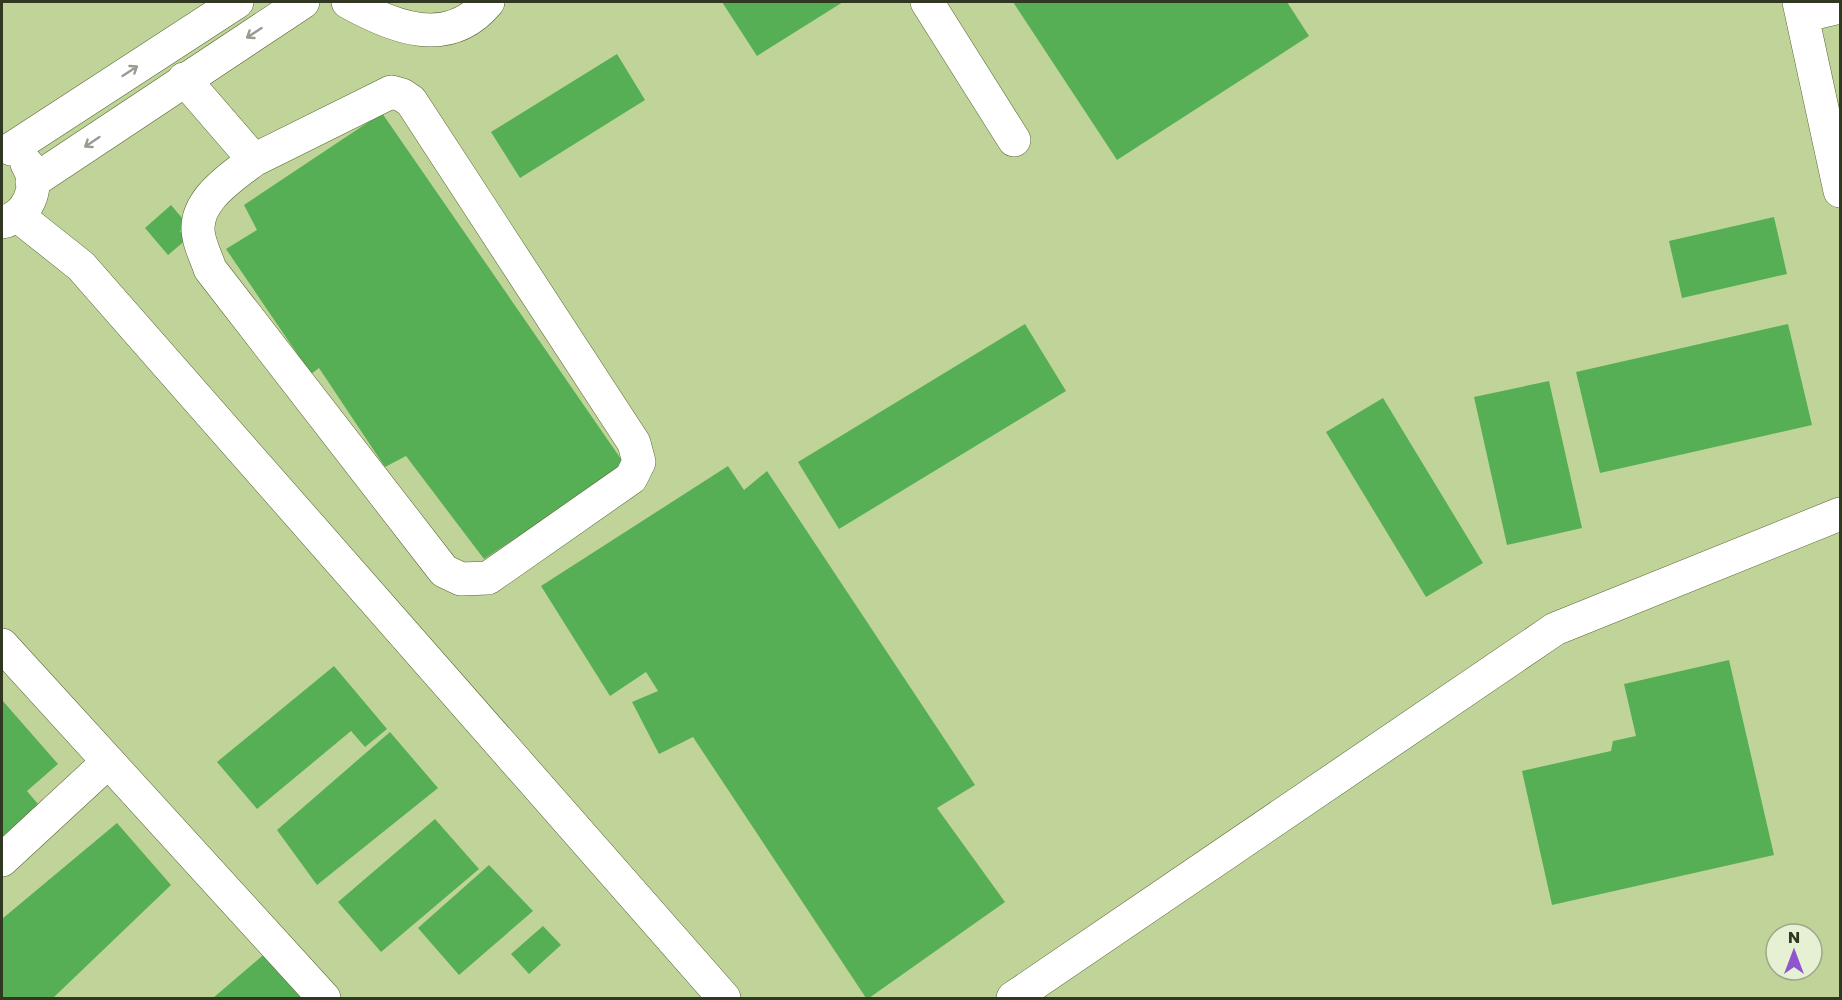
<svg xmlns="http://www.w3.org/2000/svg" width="1842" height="1000" font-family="Poppins,sans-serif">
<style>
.building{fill:#56af54}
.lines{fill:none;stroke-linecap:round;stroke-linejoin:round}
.minor-casing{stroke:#566630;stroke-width:34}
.major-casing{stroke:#566630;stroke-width:34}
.minor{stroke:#fff;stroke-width:33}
.major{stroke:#fff;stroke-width:33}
.oneway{stroke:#989c90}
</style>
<rect width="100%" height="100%" fill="#c0d499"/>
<path class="building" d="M722 2H843L757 56Z
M1013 2H1287L1309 36 1117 160Z
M617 54 645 100 520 178 491 132Z
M382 113 621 459 623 467 484 559 406 456 385 467 319 368 311 374 226 249 257 230 244 205Z
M171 205 188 225 180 231 187 239 168 255 145 228Z
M1774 217 1787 274 1682 298 1669 241Z
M1025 324 1066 391 839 529 798 462Z
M1788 324 1812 425 1600 473 1576 372Z
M1549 381 1582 528 1507 545 1474 397Z
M1383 398 1483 563 1426 597 1326 432Z
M728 466 744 490 767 471 975 785 937 808 1005 902 869 998H866L693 737 659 754 632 702 658 691 646 672 610 696 541 586Z
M1729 660 1774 855 1552 905 1522 771 1611 751 1613 741 1636 736 1624 684Z
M334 666 387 729 365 747 351 731 257 809 217 762Z
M2 700 58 764 27 791 43 810 2 847Z
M390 732 438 788 317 885 277 830Z
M435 819 479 869 381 952 338 902Z
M117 823 171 885 53 998H2V919Z
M489 865 533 911 459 975 418 928Z
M543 926 561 945 529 974 511 954Z
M268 951 309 998H213Z"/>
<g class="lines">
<defs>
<path id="minor" d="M348 2C393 27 448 50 488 2
M927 2 1014 140
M1799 2 1840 191
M1802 16 1840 7
M184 79 254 160C230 178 191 203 199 237 201 248 207 259 210 269L444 571 461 579 488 578 631 478 639 462 634 443 411 101 402 95 391 92 254 160
M18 216 81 266 724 998
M2 645 324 998
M2 860 108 762
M1013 998 1555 629 1840 514"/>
<path id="major" d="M11 149 237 2
M32 182 303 2
M2 222C27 218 42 186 27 164"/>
</defs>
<use href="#minor" class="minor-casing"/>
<use href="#major" class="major-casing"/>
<use href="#minor" class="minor"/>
<use href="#major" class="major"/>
</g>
<defs><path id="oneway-shaft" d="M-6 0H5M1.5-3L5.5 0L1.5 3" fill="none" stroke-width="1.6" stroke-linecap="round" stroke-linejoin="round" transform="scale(1.5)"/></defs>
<g class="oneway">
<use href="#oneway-shaft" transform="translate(254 33) rotate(147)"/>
<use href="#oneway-shaft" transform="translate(130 71) rotate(-33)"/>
<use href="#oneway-shaft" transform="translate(92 142) rotate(146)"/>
</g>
<rect width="1842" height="1000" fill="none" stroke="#313821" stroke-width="6"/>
<g transform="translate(1794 952)"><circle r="28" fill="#e6f0d3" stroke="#9ea68c" stroke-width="1.5"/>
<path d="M0-4.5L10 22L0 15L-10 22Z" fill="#8e55cc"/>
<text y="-9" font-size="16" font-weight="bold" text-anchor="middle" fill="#313821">N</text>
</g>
</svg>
